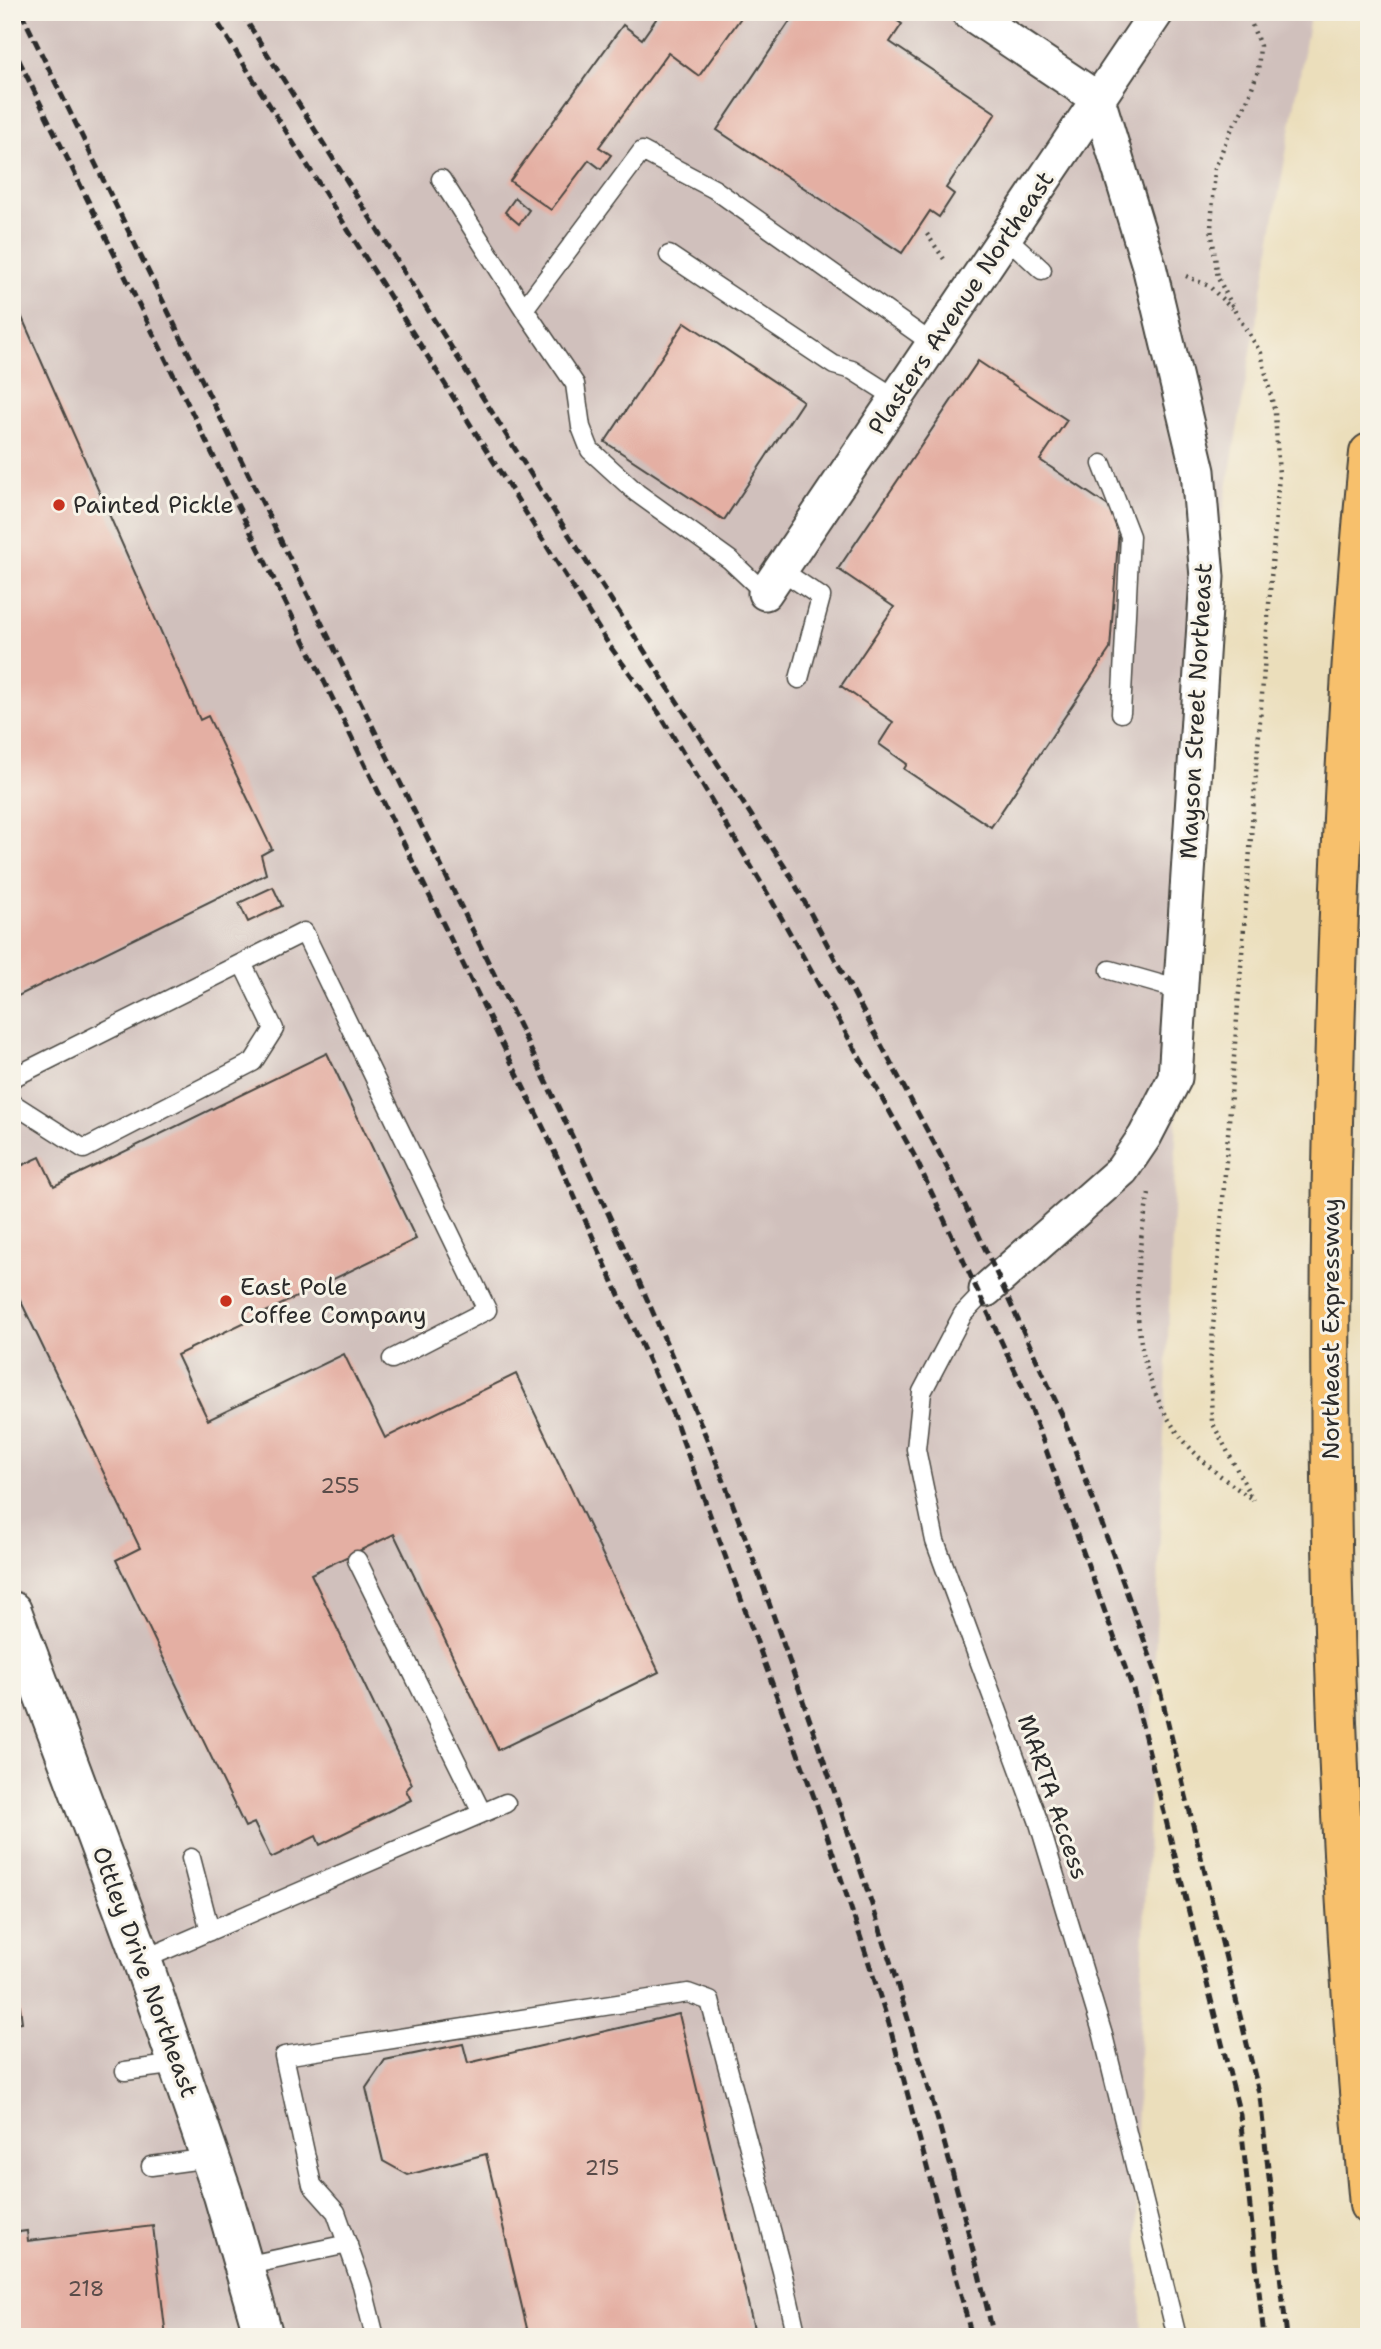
<svg xmlns="http://www.w3.org/2000/svg" width="1381" height="2349" font-family="'Shantell Sans',sans-serif">
<style>
.industrial{fill:#d0c0bc}
.building{fill:#e4afa3}
.lines{fill:none;stroke-linecap:round;stroke-linejoin:round}
.service-casing{stroke:#484641;stroke-width:21}
.minor-casing{stroke:#484641;stroke-width:37}
.tertiary-casing{stroke:#484641;stroke-width:42}
.motorway-casing{stroke:#484641;stroke-width:42}
.path{stroke:#484641;stroke-width:4.5;stroke-dasharray:2 5;stroke-linecap:butt}
.service{stroke:#fff;stroke-width:18}
.minor{stroke:#fff;stroke-width:33}
.tertiary{stroke:#fff;stroke-width:38}
.motorway{stroke:#f7c06c;stroke-width:38}
.rail{stroke:#2b2b2b;stroke-width:5;stroke-dasharray:10 5;stroke-linecap:butt}
.poi-dot{fill:#c8321e;stroke:#f7f3e8;stroke-width:2.5}
.labels{text-anchor:middle;dominant-baseline:central;stroke-width:6;stroke-linejoin:round;paint-order:stroke}
.number-label{font-size:21px;fill:#594c49}
.street-label{font-size:24px;fill:#2b2b2b;stroke:#f7f3e8}
.poi-label{font-size:24px;fill:#2b2b2b;stroke:#f7f3e8;text-anchor:start}
</style>
<rect width="100%" height="100%" fill="#f7f3e8"/>
<filter id="ink" filterUnits="userSpaceOnUse"><feTurbulence type="fractalNoise" baseFrequency=".0143" numOctaves="2"/><feDisplacementMap in="SourceGraphic" scale="14" xChannelSelector="R" yChannelSelector="G"/><feConvolveMatrix kernelMatrix="1 2 1 2 8 2 1 2 1" color-interpolation-filters="sRGB"/></filter>
<filter id="wash" filterUnits="userSpaceOnUse"><feTurbulence type="fractalNoise" baseFrequency=".00686" numOctaves="4" result="noise"/><feDisplacementMap in="SourceGraphic" scale="28" xChannelSelector="R" yChannelSelector="G"/><feGaussianBlur stdDeviation="1.57" result="paint"/><feColorMatrix in="noise" values="0 0 0 0 0 0 0 0 0 0 0 0 0 0 0 0 0 1.4 0 .05"/><feComposite in="paint" operator="in"/></filter>
<g filter="url(#wash)">
<rect width="100%" height="100%" fill="#ebdebb"/>
<path class="industrial" d="M12 12H1311L1195 670 1135 2155 1142 2337H12Z"/>
<g id="blocks">
<path class="building" d="M661 12H745L699 76 668 53 599 147 611 155 601 169 589 160 551 210 510 181 623 25 642 39Z
M796 12H847L853 16 856 12H884L902 24 890 42 996 113 946 188 954 194 939 217 930 211 902 253 717 130Z
M515 198 529 210 519 224 505 212Z
M12 295 200 720 208 716 272 849 261 855 266 874 12 999Z
M685 322 803 401 724 520 605 442Z
M978 361 1067 420 1040 460 1120 514 1110 649 991 827 904 769 907 764 879 744 893 722 841 686 894 607 838 569Z
M273 887 282 906 248 922 239 903Z
M327 1053 416 1239 177 1355 208 1420 344 1354 385 1438 516 1374 659 1672 498 1750 394 1534 311 1574 412 1784 406 1790 411 1800 320 1845 316 1836 271 1858 254 1823 245 1827 116 1560 140 1548 12 1283V1170L40 1157 54 1186Z
M12 1959H14L22 2022 12 2023Z
M679 2014 756 2337H529L486 2154 408 2175 383 2161 366 2088 385 2060 463 2044 468 2063Z
M153 2226 166 2337H12V2233L27 2231 28 2241Z"/>
</g>
</g>
<g filter="url(#ink)">
<use href="#blocks" fill-opacity="0" stroke="#484641" stroke-width="2"/>
<g class="lines">
<defs>
<path id="service" d="M441 179 524 309 575 384 581 427 590 450 637 493 730 560 765 593
M1005 236 1042 270
M669 255 834 365 852 370 896 398
M524 309 642 151 714 189 933 344
M1102 464 1130 536 1121 713
M781 570 821 597 799 679
M1110 970 1180 990
M12 1078 304 932 487 1310 392 1359
M12 1103 84 1149 253 1062 274 1029 242 963
M986 1290 963 1314 922 1392 916 1449 935 1541 1038 1820 1103 2035 1177 2337
M357 1560 482 1813
M191 1858 210 1931
M142 1960 506 1803
M125 2071 178 2064
M151 2166 210 2158
M244 2266 348 2244
M375 2337 362 2285 336 2212 312 2185 284 2056 688 1993 710 2001 782 2271 797 2337"/>
<path id="minor" d="M968 12 1098 99 1149 266 1198 471 1207 577 1175 1078 1145 1136 1122 1170 986 1290
M765 593 1157 12"/>
<path id="tertiary" d="M12 1611 142 1960 223 2195 264 2337"/>
<path id="motorway" d="M1369 453C1348 660 1339 869 1334 1077 1324 1453 1333 1830 1369 2205"/>
</defs>
<use href="#service" class="service-casing"/>
<use href="#minor" class="minor-casing"/>
<use href="#tertiary" class="tertiary-casing"/>
<use href="#motorway" class="motorway-casing"/>
<path class="path" d="M1247 12 1260 46 1258 71 1246 104 1229 134 1215 168 1211 228 1218 278 1237 315 1261 353 1275 413 1279 475 1210 1367 1212 1422 1253 1500
M927 234 946 262
M1186 276 1209 286 1232 309
M1149 1194C1130 1282 1127 1383 1194 1452 1211 1470 1232 1485 1252 1499"/>
<use href="#service" class="service"/>
<use href="#minor" class="minor"/>
<use href="#tertiary" class="tertiary"/>
<use href="#motorway" class="motorway"/>
<path class="rail" d="M21 12C153 282 287 552 419 821 523 1033 630 1248 718 1466 754 1557 785 1649 817 1741 885 1937 947 2135 994 2337
M211 12 609 645 659 713 772 901 914 1155 1025 1392 1133 1689 1240 2115 1264 2337
M241 12 569 535 790 875 950 1173 1063 1417 1155 1670 1260 2097 1287 2337
M12 46 545 1131 674 1417 818 1808 889 2024 972 2337"/>
</g>
</g>
<g class="poi-dot">
<circle cx="59" cy="505" r="7"/>
<circle cx="226" cy="1301" r="7"/>
</g>
<g class="labels">
<g class="number-label">
<text x="340" y="1486">255</text>
<text x="602" y="2168">215</text>
<text x="86" y="2289">218</text>
</g>
<g class="street-label">
<text transform="translate(961 303) rotate(-56)">Plasters Avenue Northeast</text>
<text transform="translate(1196 711) rotate(-87)">Mayson Street Northeast</text>
<text transform="translate(1331 1329) rotate(-90)">Northeast Expressway</text>
<text transform="translate(1053 1797) rotate(71)">MARTA Access</text>
<text transform="translate(145 1972) rotate(70)">Ottley Drive Northeast</text>
</g>
<g class="poi-label">
<text x="73" y="505">Painted Pickle</text>
<text x="240" y="1287">East Pole<tspan x="240" dy="28">Coffee Company</tspan></text>
</g>
</g>
<rect width="1381" height="2349" fill="none" stroke="#f7f3e8" stroke-width="42"/>
</svg>
